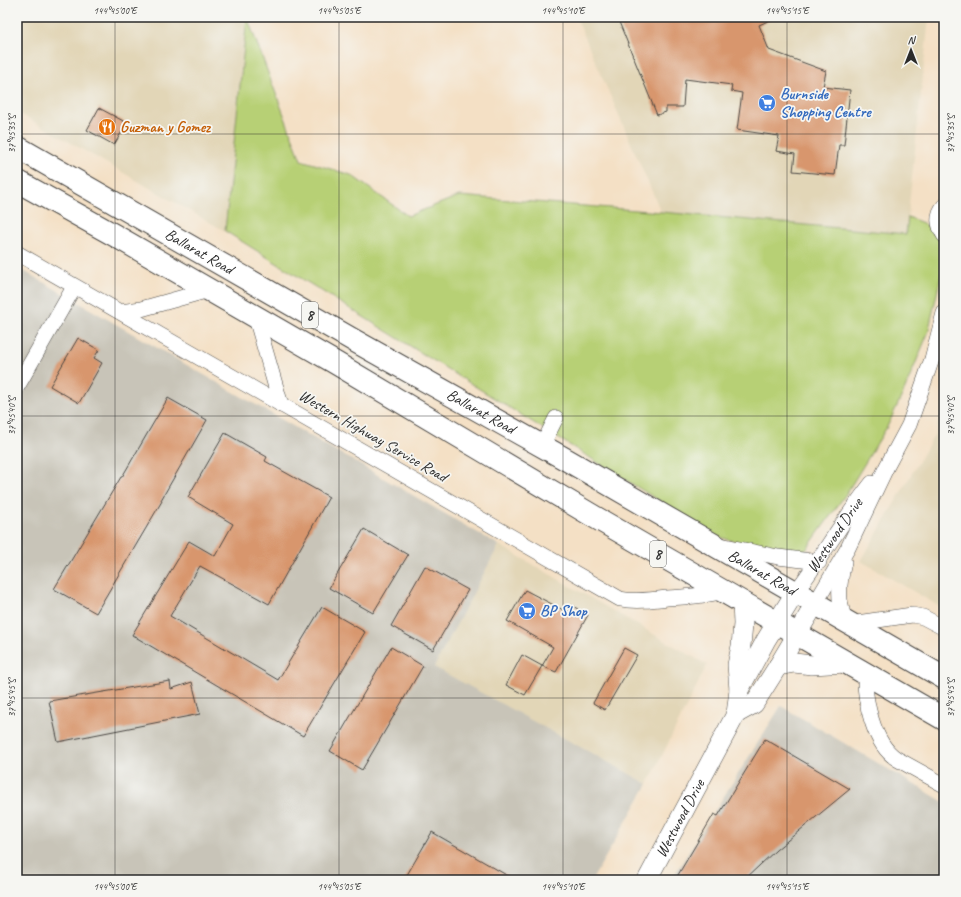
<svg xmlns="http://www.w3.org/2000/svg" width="961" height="897" font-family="Caveat,sans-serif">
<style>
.built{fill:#e2d6b7}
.industrial{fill:#c8c4b8}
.green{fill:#b7d075;stroke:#717e50}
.building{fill:#d8966d}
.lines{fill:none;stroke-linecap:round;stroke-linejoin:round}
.minor-casing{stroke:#494642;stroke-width:16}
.major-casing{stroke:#494642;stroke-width:20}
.highway-casing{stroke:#494642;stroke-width:24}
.minor{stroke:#fff;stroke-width:15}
.major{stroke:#fff;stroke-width:19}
.highway{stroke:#fff;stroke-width:22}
.ticks{fill:none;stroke:#2b2b2b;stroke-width:1;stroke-opacity:0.45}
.labels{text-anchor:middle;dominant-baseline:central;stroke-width:3.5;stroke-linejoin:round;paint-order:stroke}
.shield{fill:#f6f6f2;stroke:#686867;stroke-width:1}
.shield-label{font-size:15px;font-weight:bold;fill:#2b2b2b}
.shop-label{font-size:16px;font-weight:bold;fill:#366cbe;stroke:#f6f6f2;text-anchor:start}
.food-label{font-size:16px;font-weight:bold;fill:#c56008;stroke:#f6f6f2;text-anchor:start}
.street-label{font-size:16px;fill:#2b2b2b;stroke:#f6f6f2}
.neatline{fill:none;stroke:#2b2b2b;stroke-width:1.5}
.ticks-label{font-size:10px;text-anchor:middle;fill:#2b2b2b}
</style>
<rect width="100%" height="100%" fill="#f6f6f2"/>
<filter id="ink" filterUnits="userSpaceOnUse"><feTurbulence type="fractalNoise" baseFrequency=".025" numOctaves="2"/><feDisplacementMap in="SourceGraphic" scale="8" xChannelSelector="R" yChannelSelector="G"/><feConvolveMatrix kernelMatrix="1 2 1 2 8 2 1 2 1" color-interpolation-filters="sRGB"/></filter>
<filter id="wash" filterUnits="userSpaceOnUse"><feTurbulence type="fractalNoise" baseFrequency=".012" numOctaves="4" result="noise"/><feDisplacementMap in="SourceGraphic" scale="16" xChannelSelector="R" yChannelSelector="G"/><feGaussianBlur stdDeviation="0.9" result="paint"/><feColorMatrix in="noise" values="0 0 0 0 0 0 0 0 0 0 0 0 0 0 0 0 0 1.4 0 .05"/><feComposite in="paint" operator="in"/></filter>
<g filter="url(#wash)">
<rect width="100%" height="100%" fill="#f4e0c5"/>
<path class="built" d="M17 17H246L225 231 17 112Z
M576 17H929L906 234 661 212Z
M944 398V609L861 561 936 432Z
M499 545 707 665 648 784 433 667Z"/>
<path class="industrial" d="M17 267 499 545 434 667 648 784 592 880H17Z
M781 706 944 802V880H671Z"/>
<path class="green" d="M247 17 301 160 351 175 408 216 459 196 661 212 906 234 908 217 923 223 931 228 936 234 941 241 944 251V263L928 333 905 389 887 427 846 494 806 550 794 554 773 553 716 536 225 231Z"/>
<g id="blocks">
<path class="building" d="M617 17H777L759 25 769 50 826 71 823 87 850 90 844 145H839L835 175 793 171 795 154 776 151 779 136 737 130 742 93 731 91 732 85 685 79 683 107H666V112L657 115Z
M99 108 127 123 114 145 87 130Z
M78 338 99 350 94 358 102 363 79 403 50 386Z
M168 398 207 420 161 500 162 501 96 613 54 589 121 477H122Z
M225 433 267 457 265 461 329 497 269 604 200 566 170 616 278 680 322 607 365 632 303 736 132 635 189 541 215 556 233 524 188 497Z
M364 529 408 555 373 613 329 588Z
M425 566 468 590 433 650 391 626Z
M525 590 567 612 571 605 588 615 556 672 542 666 553 647 507 621Z
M391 647 423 666 362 770 330 751Z
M624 648 637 655 605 710 593 703Z
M522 655 542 666 525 695 506 685Z
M170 681 171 689 192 682 200 714 58 742 49 701Z
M765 739 850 789 776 850 744 880H675L714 814 718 816Z
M432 832 515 880H404Z"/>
</g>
</g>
<g filter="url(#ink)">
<use href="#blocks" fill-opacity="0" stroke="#494642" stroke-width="1"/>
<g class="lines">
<defs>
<g id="minor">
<path d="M944 206C936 215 938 226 944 235"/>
<path d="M17 253 620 599C636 602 652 600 667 598 686 597 705 596 723 591"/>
<path d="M121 312 141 309 209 290"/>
<path d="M256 318 281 405"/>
<path d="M17 387 74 287"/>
<path d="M542 446 556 418"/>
<path d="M725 546 778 557 819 562"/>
<path d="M844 562C839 584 837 599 845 620"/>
<path id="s1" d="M795 593C822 557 844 518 872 483"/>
<path d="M815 604 848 548 887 466 909 425 932 359 944 313"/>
<path d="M850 624 912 615 923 617 944 628"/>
<path d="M865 673C864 699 873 744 897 759L944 785"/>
</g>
<g id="major">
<path d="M778 666 794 663 812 665 846 663"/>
<path d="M739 690 737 665 741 646 743 624 742 602"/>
<path d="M736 714 754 704 778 666 815 604"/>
<path id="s2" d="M647 880 736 714 739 690 766 640 795 593"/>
</g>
<g id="highway">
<path id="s3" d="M17 147 355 341 567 460 944 678"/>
<path d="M17 181 114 235 334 362 593 516 944 719"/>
</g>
</defs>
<use href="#minor" class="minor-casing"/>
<use href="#major" class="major-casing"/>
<use href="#highway" class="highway-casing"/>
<use href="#minor" class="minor"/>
<use href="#major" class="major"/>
<use href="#highway" class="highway"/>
</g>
</g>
<path class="ticks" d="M115 17V880M339 17V880M563 17V880M787 17V880M17 134H944M17 416H944M17 698H944"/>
<defs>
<symbol id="supermarket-disc" viewBox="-11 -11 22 22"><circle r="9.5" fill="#3f7fe0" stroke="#f6f6f2"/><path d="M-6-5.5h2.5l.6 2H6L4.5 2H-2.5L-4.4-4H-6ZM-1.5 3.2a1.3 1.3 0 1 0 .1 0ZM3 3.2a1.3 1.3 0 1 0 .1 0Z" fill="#fff"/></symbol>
<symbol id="restaurant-disc" viewBox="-11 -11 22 22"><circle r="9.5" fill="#e8710a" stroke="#f6f6f2"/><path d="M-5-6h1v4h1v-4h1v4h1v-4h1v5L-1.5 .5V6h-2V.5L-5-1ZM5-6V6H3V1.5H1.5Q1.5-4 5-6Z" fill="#fff"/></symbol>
</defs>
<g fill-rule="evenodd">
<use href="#supermarket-disc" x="757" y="93" width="20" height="20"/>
<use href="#restaurant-disc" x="97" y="117" width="20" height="20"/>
<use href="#supermarket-disc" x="517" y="601" width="20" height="20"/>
</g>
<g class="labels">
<g class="shield">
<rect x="302" y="302" width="16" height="26" rx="3"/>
<rect x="650" y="541" width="16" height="26" rx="3"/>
</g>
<g class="shield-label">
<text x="310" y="315">8</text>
<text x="658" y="554">8</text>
</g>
<g class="shop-label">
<text x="780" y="94">Burnside<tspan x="780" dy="18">Shopping Centre</tspan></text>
<text x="540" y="611">BP Shop</text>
</g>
<g class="food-label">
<text x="120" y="127">Guzman y Gomez</text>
</g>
<g class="street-label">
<text stroke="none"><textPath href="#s3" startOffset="210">Ballarat Road</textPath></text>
<text stroke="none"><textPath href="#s3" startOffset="534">Ballarat Road</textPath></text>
<text transform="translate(373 436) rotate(30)">Western Highway Service Road</text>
<text stroke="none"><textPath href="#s1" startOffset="70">Westwood Drive</textPath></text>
<text stroke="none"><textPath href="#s3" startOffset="858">Ballarat Road</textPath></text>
<text stroke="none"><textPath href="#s2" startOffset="70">Westwood Drive</textPath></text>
</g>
</g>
<rect width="961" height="897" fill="none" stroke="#f6f6f2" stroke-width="44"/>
<g transform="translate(911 50)" stroke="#f6f6f2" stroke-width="3" paint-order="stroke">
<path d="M0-3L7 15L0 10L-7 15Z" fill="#2b2b2b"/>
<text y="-6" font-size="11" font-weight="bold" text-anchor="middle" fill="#2b2b2b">N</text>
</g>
<rect x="22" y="22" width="917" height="853" class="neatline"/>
<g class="ticks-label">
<text x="115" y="14">144°45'00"E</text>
<text x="339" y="14">144°45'05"E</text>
<text x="563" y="14">144°45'10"E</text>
<text x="787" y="14">144°45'15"E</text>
<text transform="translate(11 134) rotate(-90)" y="4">37°45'35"S</text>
<text transform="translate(950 134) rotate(-90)" y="4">37°45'35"S</text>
<text transform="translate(11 416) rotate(-90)" y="4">37°45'40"S</text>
<text transform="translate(950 416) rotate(-90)" y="4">37°45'40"S</text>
<text transform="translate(11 698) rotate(-90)" y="4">37°45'45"S</text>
<text transform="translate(950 698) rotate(-90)" y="4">37°45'45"S</text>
<text x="115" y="890">144°45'00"E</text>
<text x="339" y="890">144°45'05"E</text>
<text x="563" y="890">144°45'10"E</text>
<text x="787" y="890">144°45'15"E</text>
</g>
</svg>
